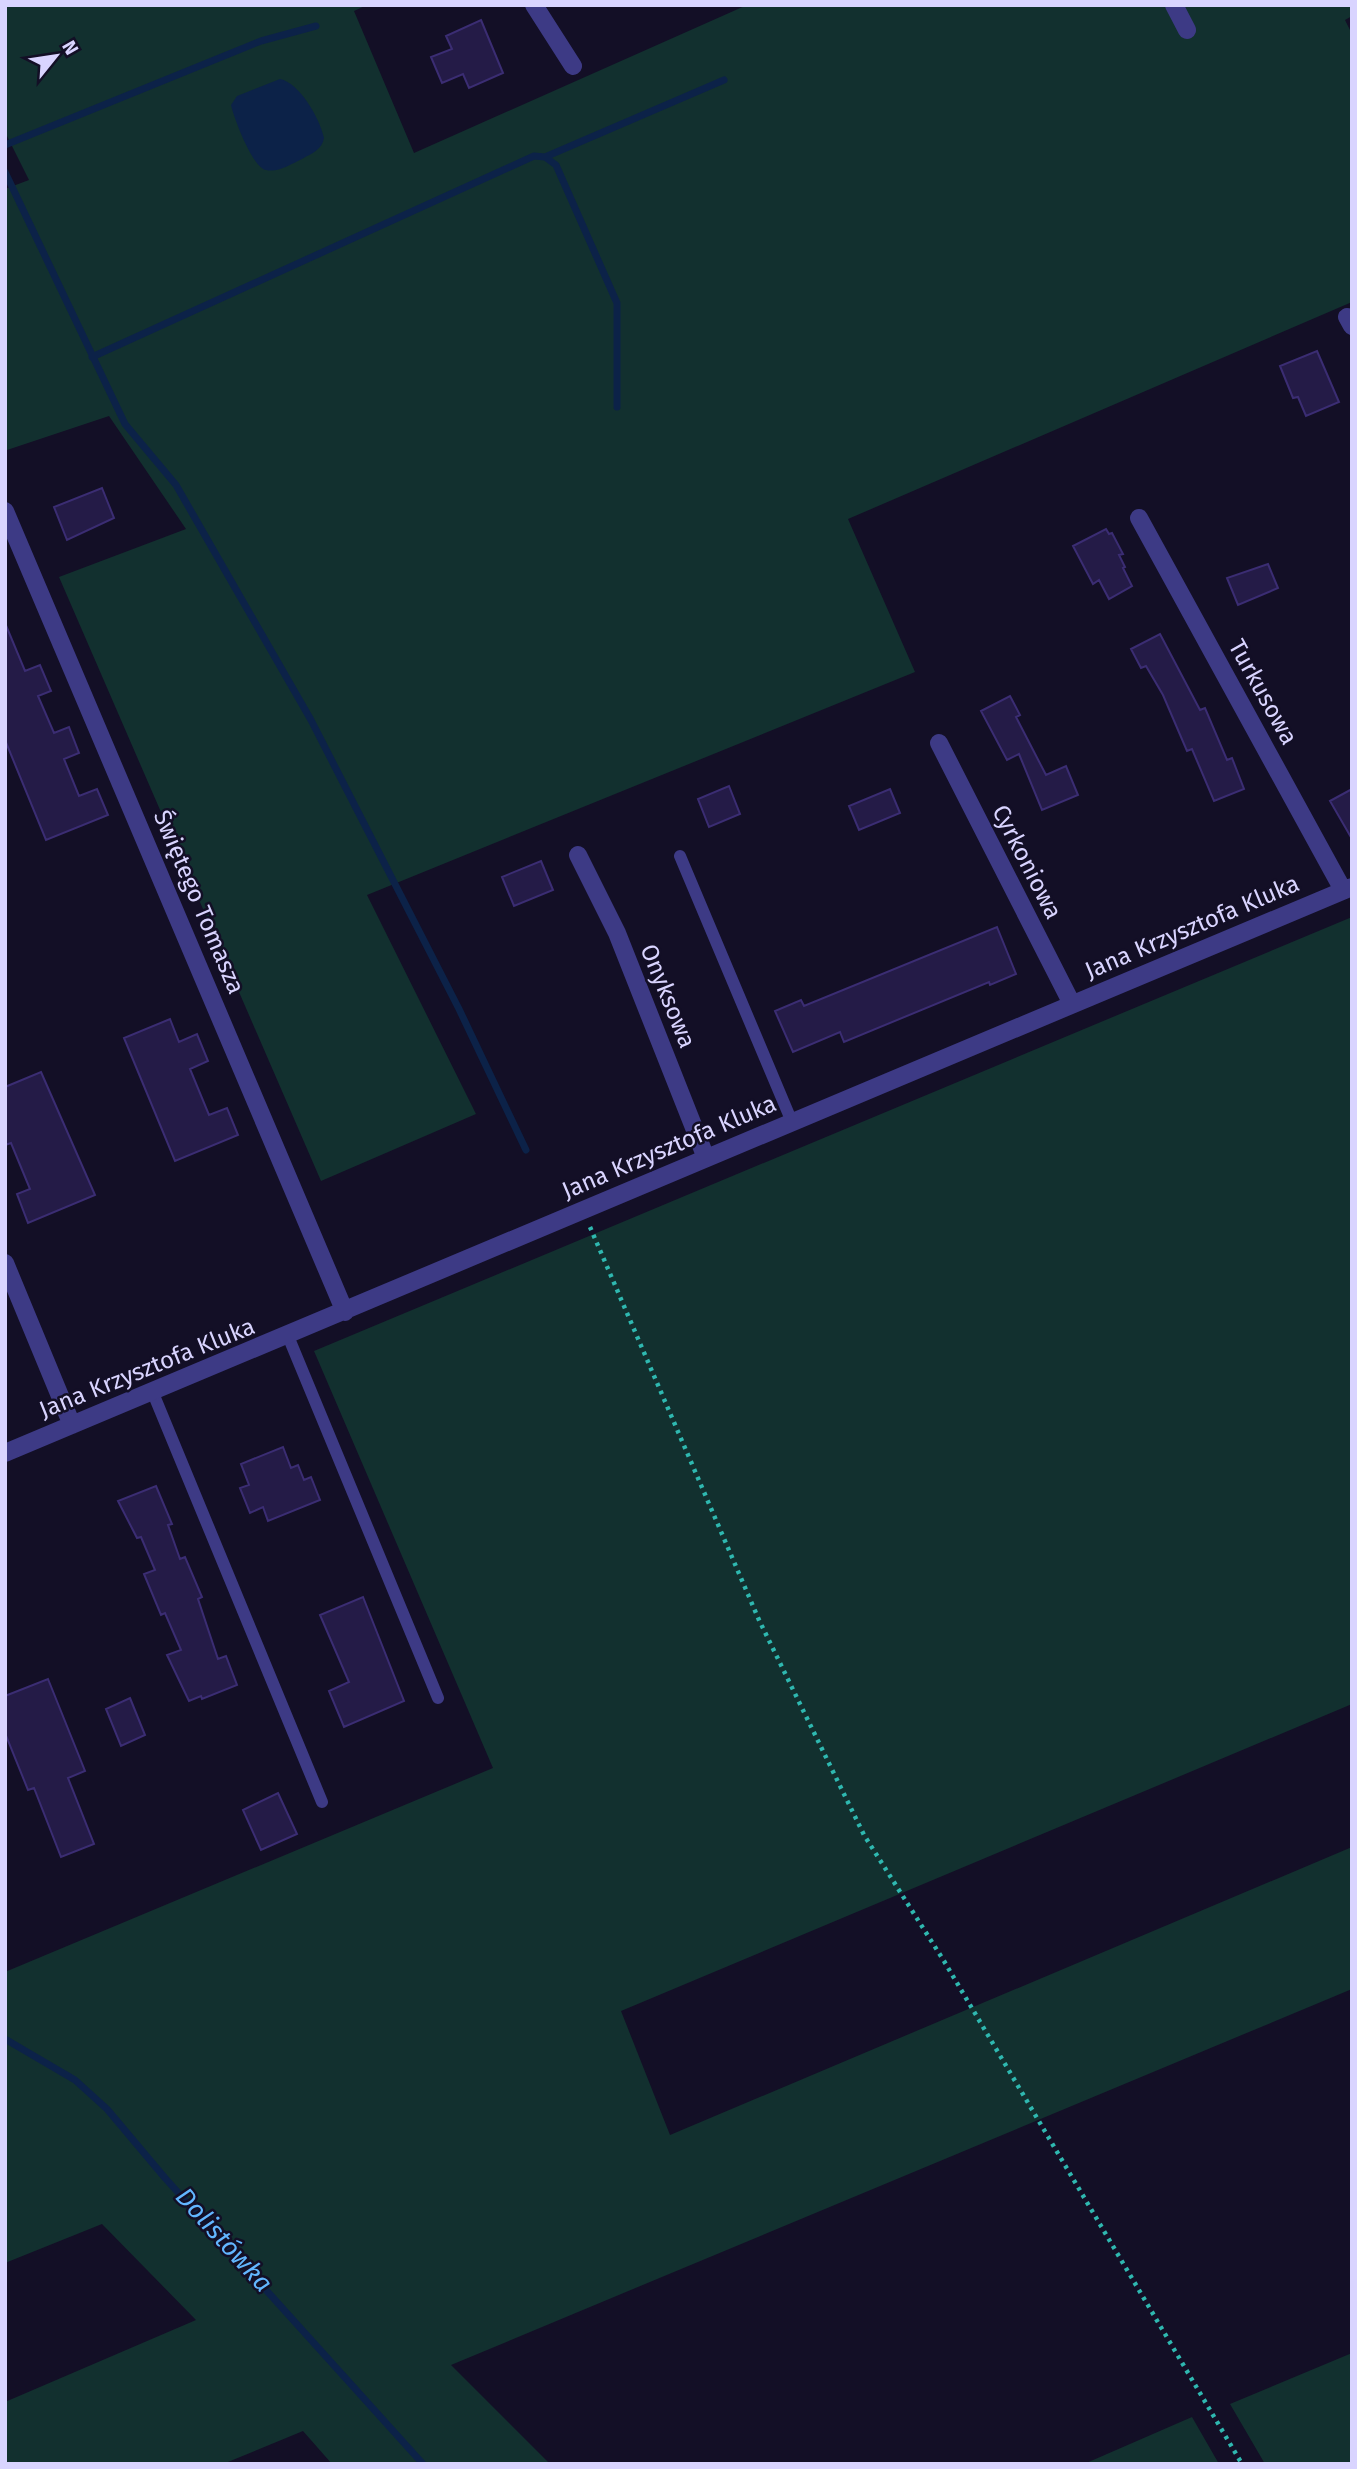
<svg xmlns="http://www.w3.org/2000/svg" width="1357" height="2469" font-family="'Fira Sans',sans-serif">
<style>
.green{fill:#12302f}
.water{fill:#0c2248}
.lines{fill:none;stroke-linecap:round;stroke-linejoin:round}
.stream{stroke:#0c2248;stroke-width:7}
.building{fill:#241b47;stroke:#3b2d73;stroke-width:2}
.path{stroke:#2fb8b0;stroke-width:4.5;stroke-dasharray:3.5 5;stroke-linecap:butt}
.service{stroke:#3d3a85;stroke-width:12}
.minor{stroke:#3d3a85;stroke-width:18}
.labels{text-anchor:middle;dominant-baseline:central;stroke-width:5;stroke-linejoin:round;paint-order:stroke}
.street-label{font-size:24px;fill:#d9d4ff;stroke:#130f26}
.water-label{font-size:26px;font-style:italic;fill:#62b6ff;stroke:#130f26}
</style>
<rect width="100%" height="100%" fill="#130f26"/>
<path class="green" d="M5 5H367L354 11 414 153 747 5H1352V16L1345 20 1352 34V302L848 519 915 672 367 895 476 1114 321 1181 59 577 186 529 109 416 7 450 5 447V189L29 180 5 132Z
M1352 917V1704L621 2011 670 2135 1352 1847V1989L451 2365 550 2464H332L303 2431 223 2464H5V2402L196 2320 102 2224 5 2263V1972L493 1768 314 1351Z
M1352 2353V2464H1265L1230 2404Z
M1192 2417 1219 2464H1084Z"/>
<path class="water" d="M280 79C300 83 320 119 324 138 322 150 312 153 302 159 291 164 278 173 266 170 252 167 234 118 231 105L237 96Z"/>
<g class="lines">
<path class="stream" d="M5 145 261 41 316 26
M545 157 724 80
M5 172 125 424 176 485 311 720 459 1009 526 1150
M92 357 534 156 545 157 556 165 617 303V407
M5 2039 75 2080 107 2109 165 2178 423 2464"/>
</g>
<path class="building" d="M481 20 503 73 469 88 463 74 442 83 431 57 452 49 446 36Z
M1317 351 1339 402 1306 416 1298 397 1293 398 1280 366Z
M102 488 114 518 67 540 54 507Z
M1106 529 1109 534 1112 533 1123 554 1119 555 1125 567 1123 568 1132 586 1109 599 1099 580 1093 584 1073 546Z
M1268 564 1278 588 1238 605 1227 578Z
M5 623 25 671 40 665 51 691 38 696 54 733 69 727 79 753 64 759 79 796 97 789 108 815 46 840 5 740Z
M1160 634 1200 710 1205 708 1227 760 1232 758 1244 789 1214 801 1192 749 1187 751 1163 695 1146 666 1141 668 1131 649Z
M1010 696 1020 715 1016 717 1046 775 1066 766 1078 795 1042 810 1019 754 1007 760 981 711Z
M729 786 740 814 709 827 698 799Z
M890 789 900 813 859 830 849 806Z
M1352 789V839L1330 801Z
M541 861 553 890 514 906 502 877Z
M997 927 1016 974 990 985 989 982 844 1042 840 1032 793 1052 775 1011 801 1000 804 1006Z
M170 1019 179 1042 197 1034 208 1061 190 1069 209 1115 227 1108 238 1135 175 1161 124 1038Z
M41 1072 95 1195 28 1223 17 1194 30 1189 11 1143 5 1145V1087Z
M283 1447 291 1468 298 1465 304 1480 311 1477 320 1500 268 1521 263 1507 250 1513 240 1488 249 1485 241 1464Z
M156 1486 172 1524 168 1525 180 1559 185 1557 202 1597 198 1599 218 1659 226 1656 237 1685 202 1699 201 1696 189 1701 167 1655 181 1650 165 1613 161 1615 144 1574 155 1570 141 1537 137 1538 118 1501Z
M363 1597 404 1701 344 1727 329 1691 349 1682 320 1615Z
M48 1679 85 1771 68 1778 94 1844 61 1857 34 1788 28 1790 5 1733V1696Z
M130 1698 145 1735 121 1746 106 1709Z
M278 1793 297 1834 261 1850 243 1810Z"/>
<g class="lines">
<path class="path" d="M590 1227 759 1620 864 1835 944 1961 1242 2464"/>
<path class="service" d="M680 856 792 1122
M288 1336 438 1698
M153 1393 322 1802"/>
<path class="minor" d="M534 5 573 66
M1174 5 1187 30
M1347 317 1352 326
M5 511 345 1312
M1139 518 1343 890
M939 743 1072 1004
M578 855 617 933 706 1158
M5 1263 72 1425
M5 1453 1352 887"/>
</g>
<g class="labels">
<g class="street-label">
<text transform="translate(1263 692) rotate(61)">Turkusowa</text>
<text transform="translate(1027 862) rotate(63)">Cyrkoniowa</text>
<text transform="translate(199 902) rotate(67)">Świętego Tomasza</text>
<text transform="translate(1192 927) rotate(-23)">Jana Krzysztofa Kluka</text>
<text transform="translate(668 996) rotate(68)">Onyksowa</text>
<text transform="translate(669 1147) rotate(-23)">Jana Krzysztofa Kluka</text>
<text transform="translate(147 1368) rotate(-22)">Jana Krzysztofa Kluka</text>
</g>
<g class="water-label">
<text transform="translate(224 2240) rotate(48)">Dolistówka</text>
</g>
</g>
<rect width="1357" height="2469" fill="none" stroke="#d9d4ff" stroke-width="14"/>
<g transform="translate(56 56) rotate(60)" stroke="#130f26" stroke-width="5" paint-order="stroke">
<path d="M0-5L12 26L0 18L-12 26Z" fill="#d9d4ff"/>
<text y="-10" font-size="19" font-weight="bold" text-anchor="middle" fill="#d9d4ff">N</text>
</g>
</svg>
